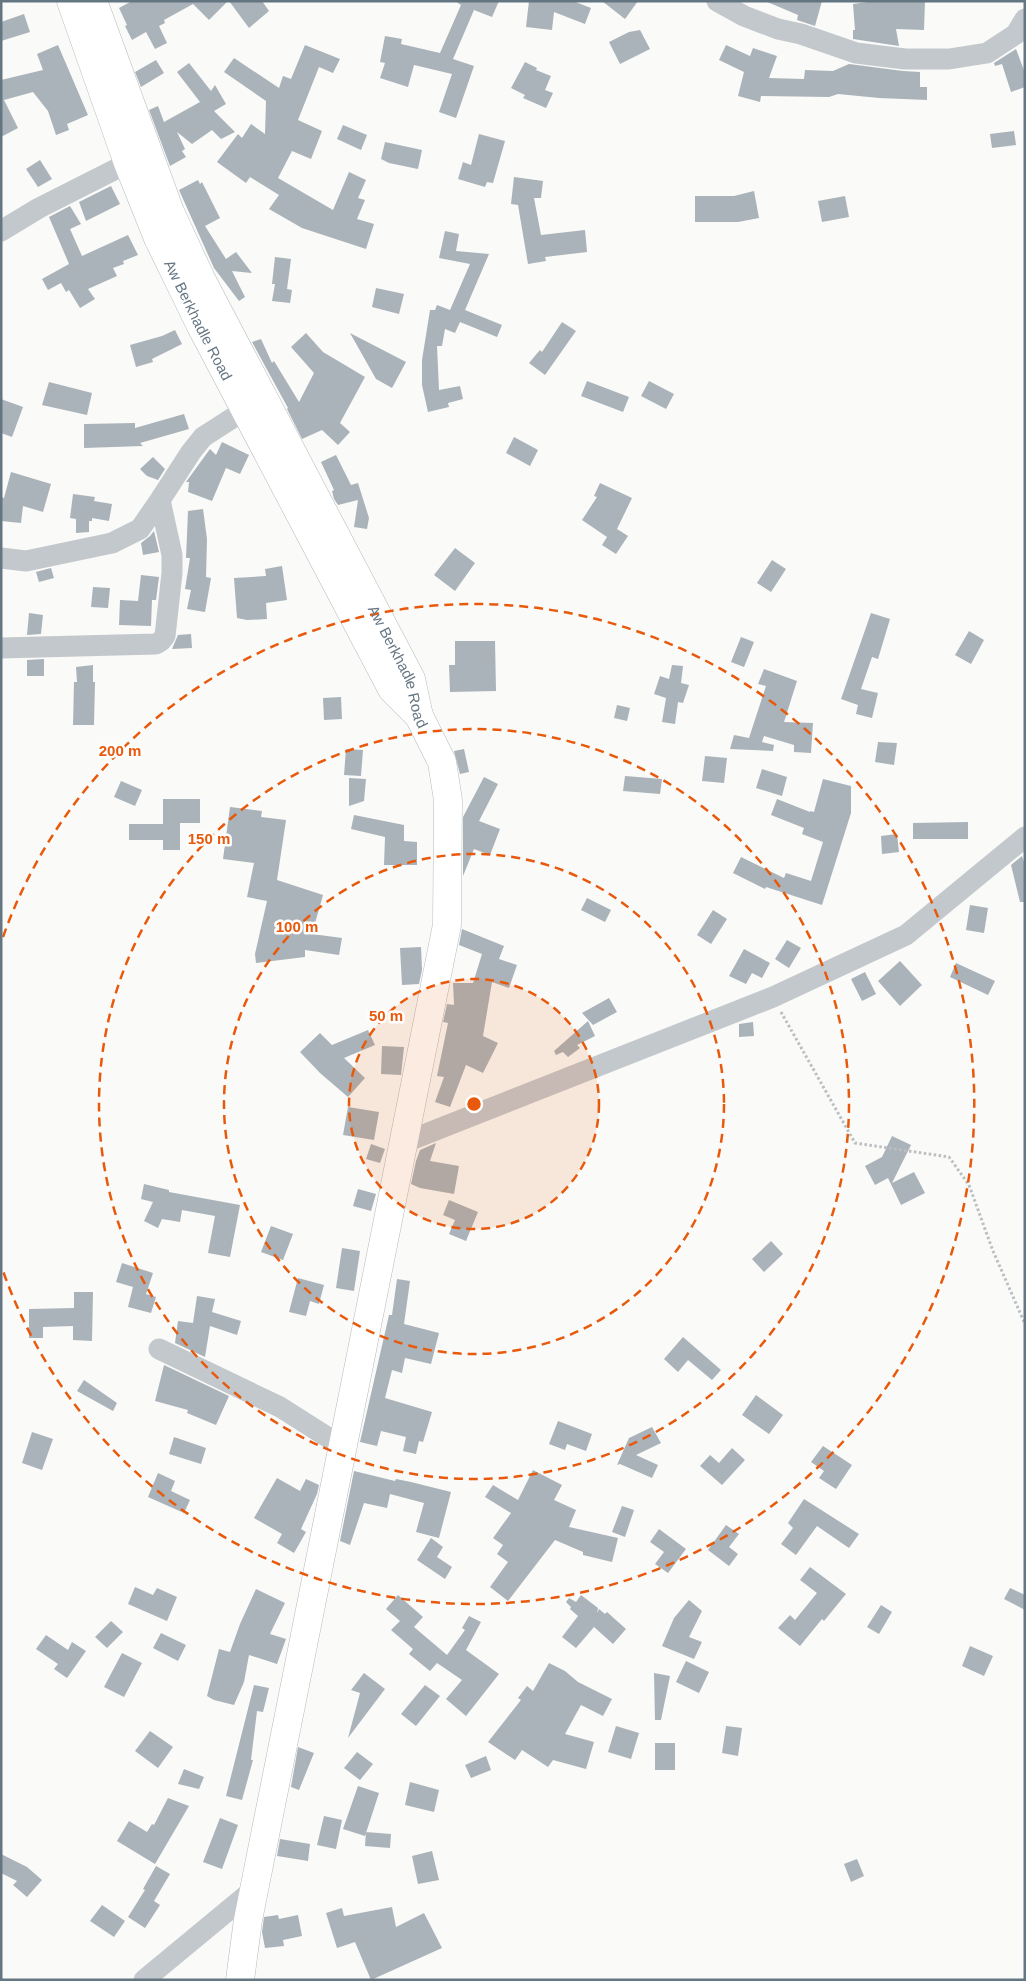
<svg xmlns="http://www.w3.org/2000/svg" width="1026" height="1981" font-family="Helvetica,sans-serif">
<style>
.building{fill:#aab3b9}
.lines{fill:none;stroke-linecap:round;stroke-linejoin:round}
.major-casing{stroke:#b5babe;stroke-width:29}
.path{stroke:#bbbfc2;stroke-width:3;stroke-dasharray:2.5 2.5;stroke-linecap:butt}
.minor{stroke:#c3c8cc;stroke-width:21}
.major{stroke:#fff;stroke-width:28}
.ring{fill:none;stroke:#e8590c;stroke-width:2.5;stroke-dasharray:9 6}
.labels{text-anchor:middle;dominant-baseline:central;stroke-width:5;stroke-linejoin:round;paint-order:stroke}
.street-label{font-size:15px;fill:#657683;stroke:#fff}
.centre{fill:#e8590c;stroke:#fff;stroke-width:2.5}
.ring-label{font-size:15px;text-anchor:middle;font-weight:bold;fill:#e8590c;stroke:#fff;stroke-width:5;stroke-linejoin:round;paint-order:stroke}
</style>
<rect width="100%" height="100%" fill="#fafaf8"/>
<path class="building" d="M132 1H228L209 20 193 4 164 20 165 23 159 26 167 43 155 49 146 32 132 40 125 26 127 25 119 8Z
M229 1H262L269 11 249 28Z
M455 1H499L492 17 474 10 453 59 474 66 456 118 439 112 452 74 414 65 408 87 380 78 385 63 380 62 385 36 402 39 401 44 440 53 461 5Z
M529 1H573L591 8 585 24 554 12 552 30 526 27Z
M602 1H638L625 19Z
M765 1H822L815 26 797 20 798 15Z
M875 1H925L924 30 896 29 899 46 853 39V30H855L853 4Z
M24 14 30 32 1 41V22Z
M640 30 650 49 620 64 609 42 629 32Z
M58 45 88 115 67 124 69 130 56 135 48 111 33 92 4 100 18 128 1 137V80L43 70 37 54Z
M305 45 340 59 333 73 319 67 298 120 322 131 311 159 292 151 278 178 333 210 349 172 366 180 358 198 365 200 357 219 374 224 366 249 302 228 269 209 279 195 250 177 246 183 217 162 238 134 242 138 251 124 265 134 266 101 224 72 234 58 279 88 283 76 291 79Z
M726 45 750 56 753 48 777 56 769 78 804 79 805 70 833 71 849 64 903 71 920 72V87H927V100L879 98 838 94 829 97 761 96 760 102 738 96 744 72 719 60Z
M1016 49 1025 73V87L1011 92 1002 64 995 66 994 63Z
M156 60 164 73 141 87 135 72Z
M525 62 537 68 536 70 551 76 545 90 553 93 546 108 523 98 525 95 511 88Z
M189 63 211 91 215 85 226 104 214 111 235 132 221 139 212 130 192 144 177 132 185 149 182 151 186 157 170 166 149 110 158 106 164 122 200 102 177 72Z
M343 125 367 135 361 150 337 139Z
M1014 131 1016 145 992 148 990 134Z
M479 134 505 141 493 183 487 182 485 187 458 179 463 162 471 165Z
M385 142 422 150 418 169 389 163 381 159Z
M40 160 52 179 38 187 26 169Z
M514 177 543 181 541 198H534L541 235 585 230 587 252 545 257 546 261 528 264 518 205 511 204Z
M198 180 200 184 202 182 220 218 205 226 226 259 236 252 252 273 232 271 245 297 239 301 214 268 179 190Z
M111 186 120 204 86 221 79 202Z
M754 191 759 218 738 222H695V196H734Z
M845 196 849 217 822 222 818 201Z
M70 206 81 224 70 229 82 256 128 235 138 255 123 261 124 264 113 268 117 276 88 289 95 299 80 308 69 290 66 292 61 283 48 290 42 279 69 264 49 217Z
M445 231 459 234 456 251 489 254 465 310 502 325 497 337 460 322 455 333 445 329 442 346H437L439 390 460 386 463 399 448 403 449 407 428 412 422 385V360L430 310H435L437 305 450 310 470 264 439 258Z
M275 257 291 259 287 289 292 290 290 303 272 301 275 284H272Z
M376 288 404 294 399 314 372 307Z
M562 322 576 331 545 375 529 363 540 350 542 352Z
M175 330 182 344 152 359 153 362 136 367 130 345 162 336Z
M306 333 323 352 365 377 340 423 350 432 338 445 322 430 302 439 287 409 288 408 252 342 261 339 272 363 274 361 299 402 314 373 291 347Z
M350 333 406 362 392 388 376 379Z
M587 381 629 397 623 412 581 396Z
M649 381 674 394 666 409 641 396Z
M49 382 92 393 87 415 42 405Z
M1 399 23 407 12 437 1 433Z
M184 414 189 429 140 443 143 446 84 448V424L135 423V428Z
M514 437 538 450 530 466 506 453Z
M222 442 249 455 240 474 226 468 212 501 188 492 189 482H186L210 449 216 455Z
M336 455 351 485 358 483 369 518 367 529 354 527 358 500 338 505 334 499 332 491 334 490 321 462Z
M153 457 165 469 158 480 147 476 140 469Z
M11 472 51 484 43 512 23 506 21 523 1 521V497L4 498Z
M600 483 632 498 617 529 628 536 616 554 602 545 607 537 582 520 597 497 594 496Z
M73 494 95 497 94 501 112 504 109 521 92 518V521H89V532L76 533V519L70 518Z
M203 509 207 539 206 577 211 578 205 612 187 609 191 590 185 589 190 558H186L188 511Z
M154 531 159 552 143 555 141 543 150 536Z
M455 548 475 563 455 591 434 575Z
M772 560 786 569 771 592 757 583Z
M282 566 287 600 266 603 267 619 247 620 237 618 234 578 266 576 265 569Z
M51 568 54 578 39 582 36 572Z
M141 575 159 577 156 600H152L151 626 119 625 120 600 138 601Z
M93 587 110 588 108 608 91 607Z
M29 613 43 615 41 634 27 635Z
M871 613 890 619 878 659 872 657 861 689 878 693 872 718 856 714 858 705 841 699Z
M969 631 984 640 971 664 955 655Z
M191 634 192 648 172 649 178 635Z
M741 637 754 642 744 667 731 662Z
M455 641H495L496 691 450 692 449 665H455Z
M44 659V676H27V660Z
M93 665V682H95L94 725H73L74 682H77L76 667Z
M672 665 683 666 681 683 689 685 683 703 678 702 675 724 662 722 666 698 654 694 660 676 669 679Z
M764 669 797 681 784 722 813 723 811 753 794 752V745L764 736 762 742 774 745 773 751 730 749 734 735 749 738 766 686 758 684Z
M341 697 342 719 324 720 323 698Z
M617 705 630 708 627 721 614 718Z
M878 742 897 743 894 765 875 762Z
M346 749 363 750 361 776 344 775Z
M464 749 469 772 460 774 454 751Z
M705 756 727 758 724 783 702 781Z
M762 769 787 777 782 796 756 788Z
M625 776 662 779 660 794 623 791Z
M484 777 498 784 479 821 500 829 490 855 474 849 463 876V817Z
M349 778 366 779 364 801 349 806Z
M823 779 851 786V813L822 905 766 887 765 889 733 873 741 857 784 878 786 873 811 881 823 842 802 834 804 828 771 815 777 799 810 812V811L814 812Z
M121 781 142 790 135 806 114 797Z
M163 799H200V823H180V850H163V840H129V824H163Z
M230 807 262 811 261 817 286 820 277 880 323 895 312 934 342 938 339 955 305 950V957L256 963 255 954 267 901 247 897 254 863 223 859Z
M354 815 404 825V841L417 842V865H384L385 837 351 829Z
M968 822V839H913V823Z
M897 834 899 852 882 854 881 836Z
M1022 856 1025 865V902H1020L1011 865Z
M587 898 611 910 605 922 581 910Z
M970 905 988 908 984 933 966 930Z
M713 910 727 919 711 944 697 935Z
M462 929 504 946 499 959 517 965 509 988 492 982 483 1036 498 1043 483 1073 466 1065 450 1107 435 1102 444 1077 437 1076 448 1023 443 1022 447 1004 454 1005 453 983H473L482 954 459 945Z
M787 940 801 948 789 968 775 959Z
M421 947 422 970 419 984 402 985 400 948Z
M744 949 770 963 762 978 752 973 746 984 729 976Z
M900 961 922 985 900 1006 878 981Z
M956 963 995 981 988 995 950 977Z
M865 972 876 994 862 1001 851 979Z
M609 998 617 1012 593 1025 582 1013Z
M588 1021 595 1036 577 1045 580 1048 568 1057 563 1052 556 1055 554 1051Z
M753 1022 754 1036 739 1037V1024Z
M368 1030 375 1045 344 1058 365 1078 348 1097 320 1073 300 1052 320 1033 332 1045Z
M382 1046 404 1047 401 1075 381 1074Z
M348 1107 379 1112 374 1140 343 1135Z
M892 1136 911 1145 892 1183 914 1172 925 1193 901 1205 888 1178 875 1185 865 1166 882 1157Z
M436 1143 430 1161 459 1166 454 1194 420 1188 411 1184 416 1161 420 1150Z
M371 1144 385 1149 380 1163 366 1159Z
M144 1184 169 1190V1192L240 1205 230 1257 208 1253 215 1216 182 1210 180 1222 162 1219 158 1228 144 1221 153 1202 141 1199Z
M358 1189 376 1194 371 1211 353 1206Z
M449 1200 478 1212 466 1241 449 1234 455 1220 443 1215Z
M271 1226 293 1234 283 1260 261 1252Z
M771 1241 783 1254 764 1272 752 1259Z
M342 1248 360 1251 354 1291 336 1288Z
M122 1263 153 1273 146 1294 156 1297 151 1313 128 1307 133 1287 116 1282Z
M298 1278 324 1285 319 1304 310 1301 306 1316 289 1312Z
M397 1279 410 1281 404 1324 439 1333 431 1364 405 1358 402 1373 392 1370 385 1398 432 1412 423 1442 419 1441 416 1454 403 1451 406 1437 381 1431 377 1446 360 1442 389 1315H392Z
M74 1292H93L92 1341 73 1340V1326L43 1327V1338H29V1309L74 1308Z
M197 1296 215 1299 212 1312 241 1321 237 1335 210 1326 205 1357 175 1343 178 1321 193 1323Z
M683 1337 721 1370 712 1380 688 1360 678 1372 664 1359Z
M164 1365 229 1396 216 1425 187 1413 188 1410 155 1401Z
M84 1380 117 1403 113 1411 77 1391Z
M756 1395 783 1415 769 1434 742 1415Z
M558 1421 592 1434 586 1451 567 1444 565 1450 549 1444Z
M652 1427 661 1443 636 1455 658 1465 652 1478 620 1464 617 1465 629 1438Z
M32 1432 53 1439 42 1470 22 1463Z
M174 1437 206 1448 201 1464 169 1454Z
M823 1446 852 1465 836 1489 819 1478 824 1471 811 1462Z
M732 1448 745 1460 722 1485 700 1466 710 1455 719 1463Z
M533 1470 562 1485 554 1500 576 1510 569 1527 618 1538 612 1562 583 1555V1552L555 1540 508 1601 490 1587 508 1562 497 1554 503 1545 493 1538 511 1513 485 1497 493 1485 518 1500Z
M354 1471 395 1481 396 1479 411 1482 451 1492 439 1538 416 1532 424 1503 390 1494 387 1508 364 1503 350 1545 340 1541Z
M158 1473 175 1481 171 1491 190 1500 184 1513 148 1497Z
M277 1478 300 1491 306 1479 319 1485 317 1494 301 1529 306 1532 294 1553 277 1543 282 1534 254 1518Z
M804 1499 859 1534 849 1548 817 1526 796 1555 781 1544 793 1528 788 1523Z
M622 1506 634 1510 625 1537 612 1532Z
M726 1525 739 1534 729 1547 738 1554 729 1566 708 1550Z
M659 1529 686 1549 668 1573 655 1564 664 1552 650 1542Z
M431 1538 443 1547 437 1557 452 1567 445 1579 417 1560Z
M810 1567 846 1594 824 1621 822 1619 800 1646 778 1628 790 1615 795 1620 817 1593 800 1580Z
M135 1587 153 1595 157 1588 177 1597 167 1621 128 1604Z
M1010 1588 1025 1595V1610L1004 1599Z
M256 1589 285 1603 270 1634 286 1639 277 1664 249 1655 244 1682 234 1705 214 1700 207 1696 219 1649 230 1652 240 1624Z
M398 1595 423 1617 414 1627 447 1655 465 1630 462 1628 469 1616 481 1622 466 1650 499 1674 466 1716 446 1699 462 1680 437 1663 430 1671 409 1654 413 1649 391 1630 400 1621 386 1609Z
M581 1595 598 1608 597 1613 599 1609 605 1614 607 1612 626 1629 613 1644 594 1627 576 1648 562 1637 578 1616 570 1609 571 1607 566 1602 569 1598 576 1602Z
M689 1600 702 1611 689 1637 702 1642 694 1659 662 1646 674 1618Z
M881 1605 892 1612 879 1634 867 1627Z
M111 1621 123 1632 107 1648 95 1637Z
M161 1633 186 1645 178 1661 153 1648Z
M46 1635 68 1650 72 1642 86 1651 67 1678 54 1669 58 1664 36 1649Z
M970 1646 993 1656 984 1676 962 1666Z
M122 1653 142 1663 124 1697 104 1687Z
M686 1661 709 1672 699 1693 676 1682Z
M549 1663 565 1671 578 1682 612 1699 603 1716 581 1705 565 1734 594 1742 586 1769 553 1760 548 1767 522 1750 515 1760 488 1742 521 1700 518 1698 527 1686 533 1691Z
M364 1673 385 1689 348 1738 360 1693 351 1690Z
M654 1673 670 1676 661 1720H655Z
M254 1685 269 1688 263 1712 257 1711 251 1760H253L242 1800 226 1796Z
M425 1685 440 1696 416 1726 401 1714Z
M616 1726 639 1733 631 1759 608 1752Z
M726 1726 742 1728 738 1756 722 1753Z
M150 1731 173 1747 158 1768 135 1751Z
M655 1743H675V1770H655Z
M298 1747 314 1753 299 1790 291 1787Z
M357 1752 373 1764 360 1780 344 1768Z
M486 1756 491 1770 471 1778 465 1765Z
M184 1769 204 1777 199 1789 178 1784Z
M410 1782 439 1790 434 1812 405 1805Z
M358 1786 379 1793 365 1836 343 1829Z
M168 1798 189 1806 155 1864 117 1841 129 1821 147 1832 152 1824 154 1825Z
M324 1816 342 1820 336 1849 317 1845Z
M220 1818 238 1825 222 1869 203 1862Z
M366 1832 391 1834 390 1848 365 1846Z
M280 1839 310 1844 308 1861 277 1856Z
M432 1851 439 1880 418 1884 412 1856Z
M1 1854 27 1867 42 1880 27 1897 13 1885 17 1881 1 1873Z
M857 1859 864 1876 851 1882 844 1864Z
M156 1866 170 1874 154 1901 160 1905 145 1928 128 1917 145 1890 143 1889Z
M102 1905 125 1921 114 1937 90 1921Z
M392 1907 396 1927 424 1913 442 1948 371 1980 355 1942 337 1948 326 1913 342 1908 344 1916Z
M278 1915 279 1919 298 1915 302 1936 283 1940 284 1946 265 1948 262 1932 264 1917Z"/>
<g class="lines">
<defs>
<g id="major">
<path id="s1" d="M71 1 128 163 158 238 201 326 392 689 419 716"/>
<path id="s2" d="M93 1 170 212 201 279 411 679 419 716 442 762 448 800 447 925 248 1920 240 1980"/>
</g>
</defs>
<use href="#major" class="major-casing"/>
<path class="path" d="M781 1012 855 1143 949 1157 969 1185 993 1251 1025 1324"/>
<path class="minor" d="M717 1 744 16 778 29 801 34 856 53 905 59H949L987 53 1016 34 1025 19
M1 231 39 208 128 163
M1 558 26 561 112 543 140 529 160 500 191 452 203 437 245 410
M1 648 156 644 161 641 165 636 172 573V555L160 500
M403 1143 773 997 906 935 1025 837
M159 1349 280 1407 343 1447
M144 1980 254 1889"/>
<use href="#major" class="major"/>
</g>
<circle cx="474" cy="1104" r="125" fill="#e8590c" fill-opacity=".12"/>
<g class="ring">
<circle cx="474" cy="1104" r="125"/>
<circle cx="474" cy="1104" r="250"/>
<circle cx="474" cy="1104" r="375"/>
<path d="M3 937A500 500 0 1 1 3 1271"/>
</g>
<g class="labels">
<g class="street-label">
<text stroke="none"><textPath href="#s1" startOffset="344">Aw Berkhadle Road</textPath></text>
<text stroke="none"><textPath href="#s2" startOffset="734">Aw Berkhadle Road</textPath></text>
</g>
</g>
<circle cx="474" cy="1104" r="8" class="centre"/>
<g class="ring-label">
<text x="120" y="756">200 m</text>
<text x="209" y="844">150 m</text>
<text x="297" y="932">100 m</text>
<text x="386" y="1021">50 m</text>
</g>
<rect width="1026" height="1981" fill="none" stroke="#657683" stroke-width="5"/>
</svg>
